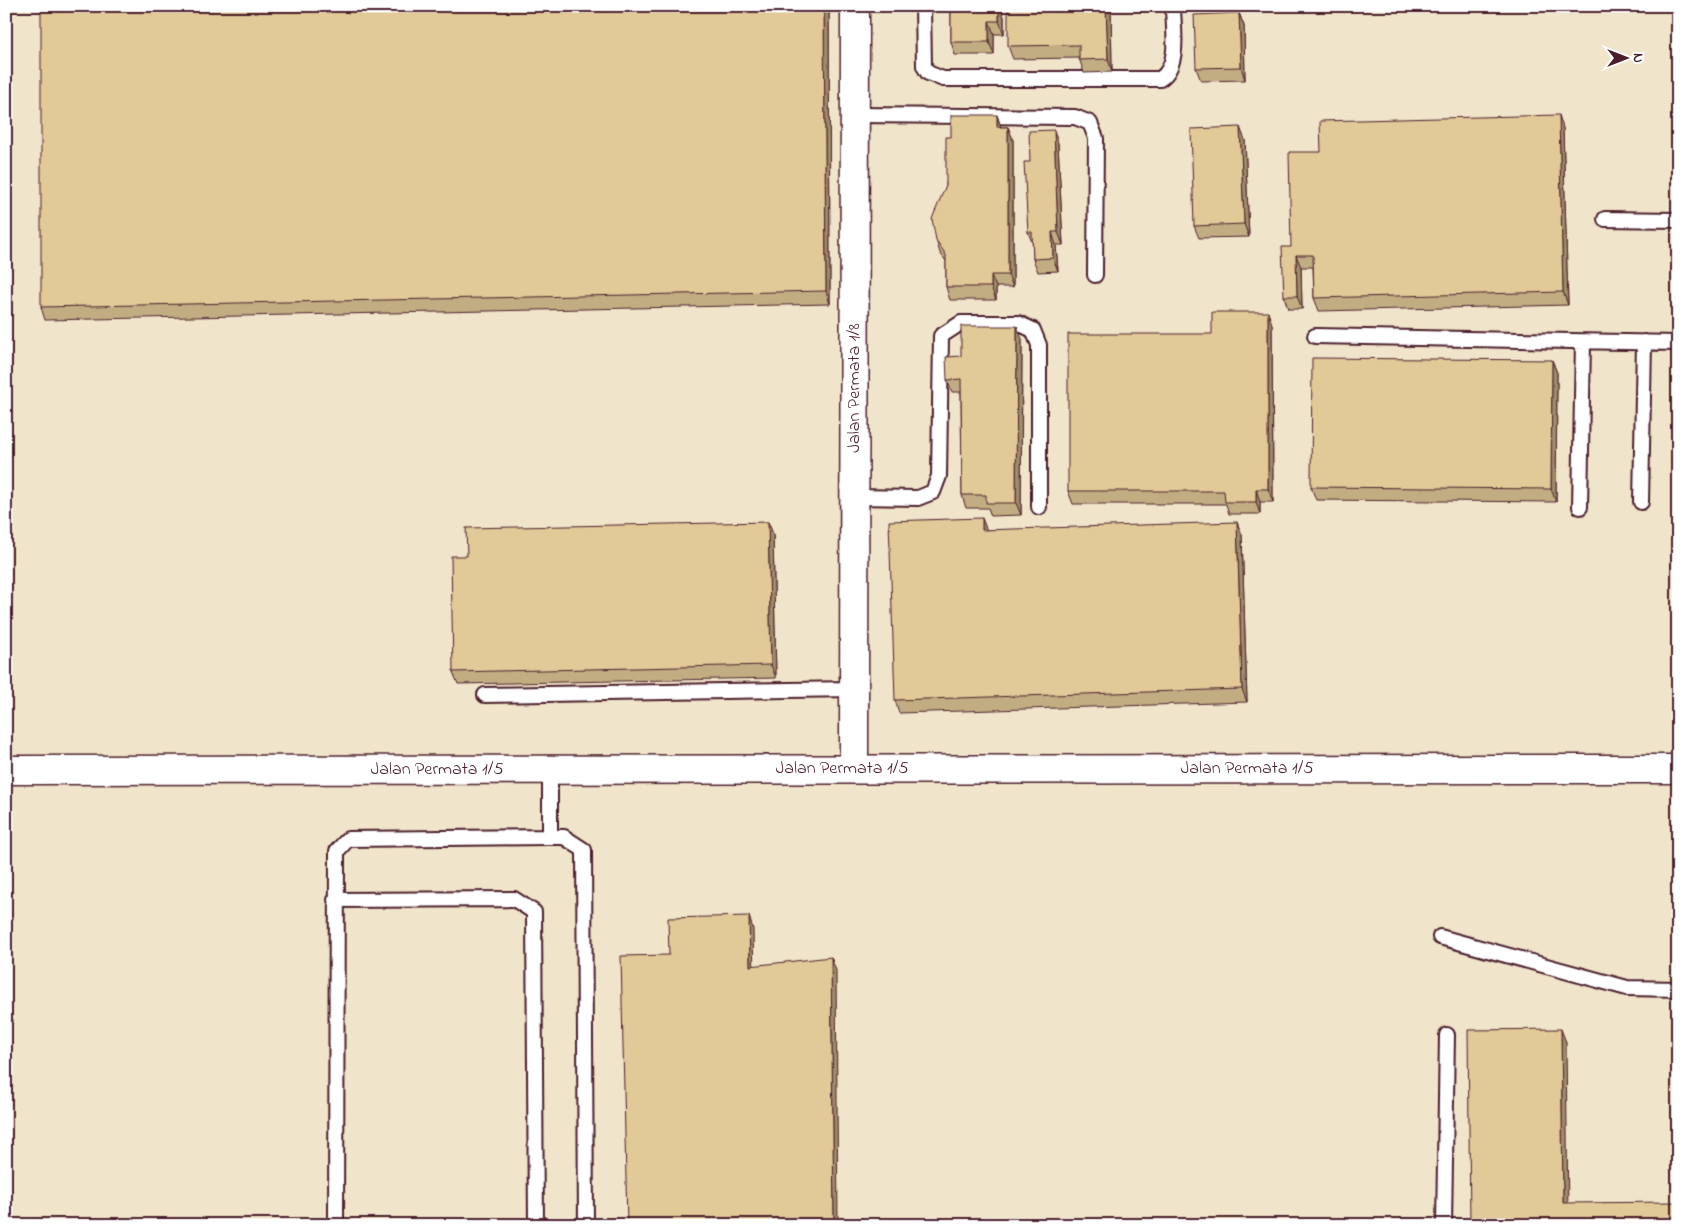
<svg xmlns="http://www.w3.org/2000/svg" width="1684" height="1231" font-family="'Indie Flower',sans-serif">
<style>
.built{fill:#f0e4ca}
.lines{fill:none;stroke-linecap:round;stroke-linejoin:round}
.service-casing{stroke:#4a1f2b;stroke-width:18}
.minor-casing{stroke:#4a1f2b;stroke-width:31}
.service{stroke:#fff;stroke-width:14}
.minor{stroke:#fff;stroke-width:28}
.wall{fill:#c2ad83;stroke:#4a1f2b}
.shaded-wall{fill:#9e8d6a;stroke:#4a1f2b}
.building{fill:#e1c998;stroke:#4a1f2b}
.labels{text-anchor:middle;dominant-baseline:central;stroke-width:4;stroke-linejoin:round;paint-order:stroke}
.street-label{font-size:18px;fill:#4a1f2b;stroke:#fff}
</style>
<rect width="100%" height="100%" fill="#f6efe0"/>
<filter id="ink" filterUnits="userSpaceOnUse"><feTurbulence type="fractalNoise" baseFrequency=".02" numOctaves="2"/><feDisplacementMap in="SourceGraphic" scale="10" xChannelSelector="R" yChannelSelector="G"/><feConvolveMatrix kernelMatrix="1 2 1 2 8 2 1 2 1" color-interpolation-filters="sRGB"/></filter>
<g filter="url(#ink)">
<path class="built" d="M6 6H1678V1225H6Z"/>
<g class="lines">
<defs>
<path id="service" d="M923 6 924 66 928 73 943 79H1160C1181 65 1173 28 1173 6
M855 115 1075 117 1090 123 1096 138 1095 275
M1605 219 1678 220
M1315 336 1678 343
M855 497 918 498 933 492 939 476 941 336 961 323H1018L1033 330 1039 345V507
M1641 502 1644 342
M1580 507 1583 342
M485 695 854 689
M550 837H564L584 850 586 1225
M335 900 514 899 534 912 536 1225
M1440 937 1627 988 1678 989
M336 1225 337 851 348 839 550 837V770
M1444 1225 1447 1035"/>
<path id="minor" d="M854 769 855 6
M6 770 1678 769"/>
</defs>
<use href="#service" class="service-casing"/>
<use href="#minor" class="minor-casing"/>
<use href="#service" class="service"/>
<use href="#minor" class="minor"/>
</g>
<path class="wall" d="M829 6 830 304 45 320 41 307Z
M951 6H1005V9H1001L1004 17V34H994V55H955L951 42Z
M1111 6 1112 72 1084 73 1079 58 1013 59 1008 46Z
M1194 6H1247V8H1194Z
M1239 13 1244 26 1245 80 1201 81 1196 68Z
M997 115 1001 127H1008L1013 140V287H996V300H950L946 287V261L940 253 936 240 946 185 951 137Z
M1563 128 1568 305 1319 311 1314 298 1313 267H1301L1302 309H1288L1284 296 1321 152Z
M1245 140 1249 237 1199 238 1194 226Z
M1058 143 1063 245H1056L1058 271 1038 272 1033 259V245L1028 232 1030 162Z
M1272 324 1273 502H1260V514H1229L1226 504H1073L1068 491 1212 334Z
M1022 339 1021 515 991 516 988 508H966L962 495 961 392H952L947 380Z
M1552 360 1557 373 1556 502 1316 500 1311 487Z
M768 522 773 534 776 678 458 684 453 672 467 556Z
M986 530 1242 535 1247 702 899 713 895 700Z"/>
<path class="shaded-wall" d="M824 6H829L830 304 826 291Z
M999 6H1000L1004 17V34L999 21Z
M1106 6H1111L1112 72 1108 59Z
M1239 13 1244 26 1245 80 1241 67Z
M989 21 994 34V55L989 42Z
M997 115 1001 127H997Z
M1559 115 1563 128 1568 305 1563 292Z
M1008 127 1013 140V287L1008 275Z
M1240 127 1245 140 1249 237 1244 224Z
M1054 130 1058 143 1063 245 1058 232Z
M1052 232 1056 245 1058 271 1053 258Z
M1296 255 1301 267 1302 309 1297 296Z
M991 275 996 287V300L991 287Z
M1268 312 1272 324 1273 502 1268 489Z
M1017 326 1022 339 1021 515 1016 503Z
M1552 360 1557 373 1556 502 1551 489Z
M1256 489 1260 502V514L1256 502Z
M982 518 987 531 982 530Z
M768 522 773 534 776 678 771 665Z
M1237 522 1242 535 1247 702 1242 689Z
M749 916 753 929 754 979 750 966Z
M831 957 836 970 838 1225H834Z
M1561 1029 1566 1042 1568 1216 1563 1203Z"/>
<path class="building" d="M41 6H824L826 291 41 307Z
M951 6H999V21H989V42H951Z
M1008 6H1106L1108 59 1079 60V45L1008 46Z
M1239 13 1241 67 1196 68 1194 15Z
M951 115H997V127H1008V275H991V287H946V255L936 240 932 219 946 185V137H951Z
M1559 115 1563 292 1314 298 1313 255H1296L1297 296H1284L1282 247H1291L1289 152H1321L1320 121Z
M1240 127 1244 224 1194 226 1191 129Z
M1054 130 1058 232H1052L1053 258 1033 259 1032 232H1028L1024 162H1030L1029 131Z
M1212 312H1268V489H1256V502H1225L1224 491H1068V334H1212Z
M961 326H1017L1016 503H986V495H962L961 379 947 380 946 357 961 356Z
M1312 358 1552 360 1551 489 1311 487Z
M982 518V530L1237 522 1242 689 895 700 889 521Z
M768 522 771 665 453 672 451 556H467L466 528Z
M749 916 750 966 831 957 834 1225H627L621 956 669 955 668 918Z
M1561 1029 1563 1203 1678 1202V1225H1470L1468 1030Z"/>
</g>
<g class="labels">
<g class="street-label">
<text transform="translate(855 388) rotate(-90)">Jalan Permata 1/8</text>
<text x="842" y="769">Jalan Permata 1/5</text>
<text x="1247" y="769">Jalan Permata 1/5</text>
<text x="437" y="770">Jalan Permata 1/5</text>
</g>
</g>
<rect width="1684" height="1231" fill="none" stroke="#fff" stroke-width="25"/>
<rect x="12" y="12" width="1659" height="1206" fill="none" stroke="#4a1f2b" stroke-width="2" filter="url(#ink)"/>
<g transform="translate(1626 58) rotate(90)" stroke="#ffffff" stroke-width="4" paint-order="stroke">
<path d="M0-4L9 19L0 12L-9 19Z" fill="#4a1f2b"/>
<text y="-8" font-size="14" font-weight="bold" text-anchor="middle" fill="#4a1f2b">N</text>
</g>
</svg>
